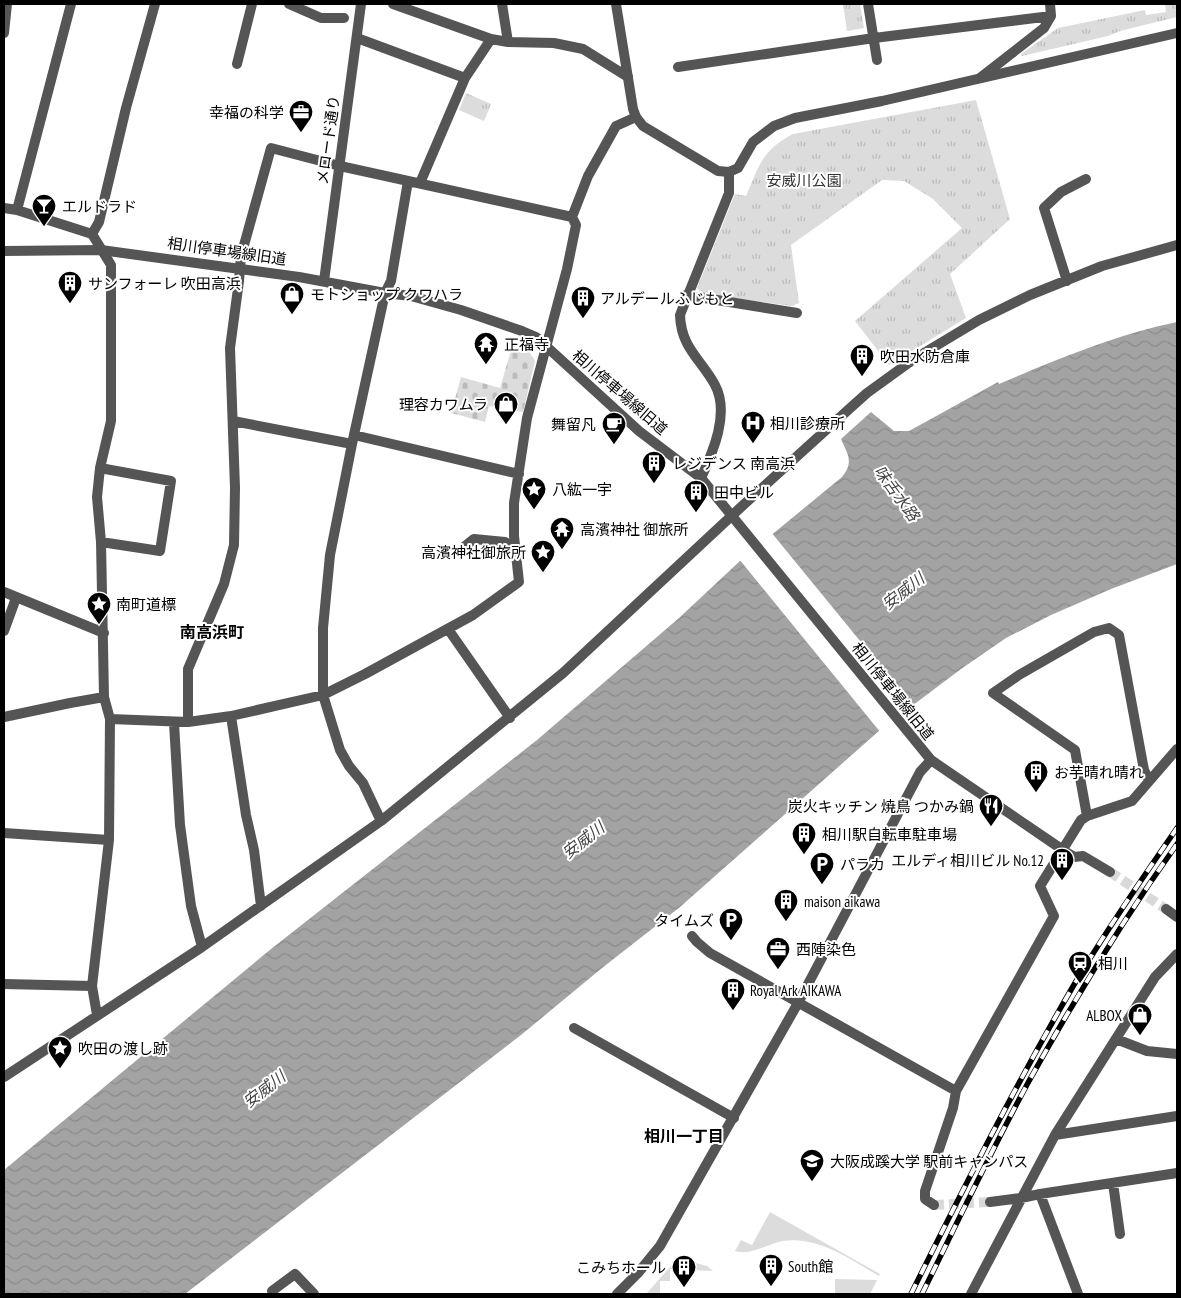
<svg xmlns="http://www.w3.org/2000/svg" width="1181" height="1298" font-family="'PT Sans Narrow','Noto Sans JP',sans-serif">
<style>
.grass{fill:#dcdcdc}
.cemetery{fill:url(#cemetery-stones)}
.park{fill:url(#park-tufts)}
.water{fill:url(#water-waves)}
.pier{fill:#fff}
.lines{fill:none;stroke-linecap:round;stroke-linejoin:round}
.minor-tunnel{stroke:#d9d9d9;stroke-width:10;stroke-dasharray:10 5;stroke-linecap:butt}
.minor{stroke:#555;stroke-width:10}
.tertiary{stroke:#555;stroke-width:10}
.rail-casing{stroke:#000;stroke-width:5.5}
.rail{stroke:#fff;stroke-width:4;stroke-dasharray:11;stroke-linecap:butt}
.labels{text-anchor:middle;dominant-baseline:central;stroke-width:4;stroke-linejoin:round;paint-order:stroke}
.poi-label{font-size:15px;fill:#000;stroke:#fff;text-anchor:start}
.street-label{font-size:15px;fill:#000;stroke:#fff}
.park-label{font-size:15px;fill:#333;stroke:#fff}
.water-label{font-size:16px;font-style:italic;fill:#444;stroke:#fff}
.neighbourhood-label{font-size:16px;font-weight:bold;fill:#000;stroke:#fff}
</style>
<defs>
<pattern id="cemetery-stones" width="16" height="16" patternUnits="userSpaceOnUse" patternTransform="scale(1.25)"><rect width="16" height="16" fill="#dcdcdc"/><path d="M2 7V4a2 2 0 0 1 4 0v3zM10 15v-3a2 2 0 0 1 4 0v3z" fill="#bbb"/></pattern>
<pattern id="park-tufts" width="24" height="20" patternUnits="userSpaceOnUse" patternTransform="scale(1.25)"><rect width="24" height="20" fill="#dcdcdc"/><path d="M3 7l-1-3M5 7V3M7 7l1-3M15 17l-1-3M17 17v-4M19 17l1-3" fill="none" stroke="#bbb"/></pattern>
<pattern id="water-waves" width="16" height="10" patternUnits="userSpaceOnUse" patternTransform="scale(1.25)"><rect width="16" height="10" fill="#a3a3a3"/><path d="M0 5q4-4 8 0t8 0" fill="none" stroke="#8b8b8b"/></pattern>
</defs>
<rect width="100%" height="100%" fill="#fff"/>
<path class="grass" d="M770 1212 880 1274 879 1276C849 1259 819 1236 783 1241 766 1244 752 1256 735 1251L741 1240 752 1245Z
M685 1260 707 1266 713 1271 670 1269V1281H660V1294H646L671 1266 675 1263Z
M835 1279 877 1280 870 1294H835Z"/>
<path class="cemetery" d="M512 347 529 352 535 361 523 412 489 406 485 422 451 413 461 377 500 388Z"/>
<path class="park" d="M843 4H860L864 28 847 31Z
M1165 4H1177V17L1120 31 1108 36 1022 56 1021 54 1058 28 1145 10 1146 15 1166 12Z
M466 93 491 104 484 121 459 110Z
M976 100 1010 219 950 274 966 318 889 365 855 321 962 228 933 199 904 181 882 180 791 245 799 303 792 306 702 294 697 288 735 194 746 196C760 165 761 151 793 134Z"/>
<path class="water" d="M1177 322V564L1111 589 1051 615 1006 638 961 669 880 730 680 907 602 968 521 1035 185 1294H4V1170L271 949 537 740 679 618 741 560 842 477C854 462 848 455 841 439L871 412 894 431H909L998 382 999 384C1055 360 1118 334 1177 322Z"/>
<path class="pier" d="M771 532 914 707 881 733 739 559Z"/>
<g class="lines">
<path class="minor-tunnel" d="M1110 872 1166 909
M934 1205 990 1202"/>
<path class="minor" d="M289 4 321 18H344
M393 4 491 39 508 42
M502 4 508 42 554 43 583 49 628 77
M868 4 877 60
M4 33 7 4
M357 38 465 78
M237 64 252 4
M678 67 874 38 1051 16
M980 78 1044 28 1051 16 1050 4
M420 183 465 78 491 39
M4 208 17 210 92 234 111 265V421L100 468 97 497 101 542 104 697 110 719 109 840 92 986 97 1015
M17 210 71 4
M92 234 99 222 126 108 155 4
M1067 281 1044 208 1061 192 1086 179
M686 295 797 313
M233 421 352 444
M354 435 519 474
M100 468 171 481 160 551 101 542
M701 478C713 452 730 413 715 385 701 359 681 348 680 315L729 193V172
M464 547 474 539 505 542 516 549
M4 592 104 633
M448 629 510 718
M4 631 16 598
M231 716 246 815 254 850 261 906
M4 717 70 703 104 697
M110 719 188 722 231 716 323 695 365 674 473 615 519 582 514 536V503L527 418 567 269 576 225 572 217 588 176 616 126 636 117
M188 722V669L224 584 234 545 235 488 230 348 239 281 241 256 271 148 340 166 572 217
M174 723 180 825 191 906 202 947
M1087 816 1075 750 993 693 1019 675 1094 632 1109 628 1119 635 1144 770 1149 780
M381 821 363 783 349 766 340 750 323 695V628L330 555 352 444 385 293 391 281 408 181
M4 833 109 840
M1063 850 1074 857 1083 856 1110 872
M1166 909 1177 917
M692 936 697 942 710 953 956 1091
M4 984 92 986
M574 1028 734 1118
M1116 1039 1147 1051 1177 1054
M4 1077 202 947 381 821 563 673 740 508 848 410 867 393 914 359 979 320 1030 295 1102 266 1177 245
M1055 1135 1177 1116
M1113 1183 1120 1234
M1040 1194 1078 1294
M990 1202 1021 1198 1040 1194 1177 1173
M934 1205 925 1199V1191L953 1108 956 1091 1054 916 1040 886 1081 820 1087 816 1132 801 1177 749
M272 1291 295 1274 314 1294
M971 1294 1055 1135 1155 977 1177 954"/>
<path class="tertiary" d="M616 4 633 109 636 117 643 126 718 171 729 172 738 168 753 142 774 126 795 118 882 101 1177 33
M4 251 101 250 299 277 385 293 411 296 461 310 522 331 536 337 639 431 701 478 931 760 1063 850
M324 281 361 4
M617 1294 638 1273 660 1246 798 1003 920 772 931 760"/>
<defs>
<path id="rail" d="M911 1294C963 1189 1016 1084 1075 983 1107 929 1142 879 1177 828
M922 1294C957 1223 991 1151 1029 1081 1074 1000 1123 920 1177 844"/>
</defs>
<use href="#rail" class="rail-casing"/>
<use href="#rail" class="rail"/>
</g>
<defs>
<symbol id="office-pin" viewBox="-11 -11 22 30"><path d="M0 17L-7.5 6A9.5 9.5 0 1 1 7.5 6Z" fill="#000" stroke="#fff"/><path d="M-6-3h4V-5.5h4V-3h4V5H-6ZM-1-4.5V-3h2v-1.5ZM-6 0V1H6V0Z" fill="#fff"/></symbol>
<symbol id="bar-pin" viewBox="-11 -11 22 30"><path d="M0 17L-7.5 6A9.5 9.5 0 1 1 7.5 6Z" fill="#000" stroke="#fff"/><path d="M-6-5H6L.8 .8V4.5H3.5V6h-7V4.5H-.8V.8Z" fill="#fff"/></symbol>
<symbol id="building-pin" viewBox="-11 -11 22 30"><path d="M0 17L-7.5 6A9.5 9.5 0 1 1 7.5 6Z" fill="#000" stroke="#fff"/><path d="M-4-6H4V6H1V3H-1V6H-4ZM-2.5-4.3h1.7v1.8h-1.7ZM.8-4.3h1.7v1.8H.8ZM-2.5-1h1.7V.8h-1.7ZM.8-1h1.7V.8H.8Z" fill="#fff"/></symbol>
<symbol id="shop-pin" viewBox="-11 -11 22 30"><path d="M0 17L-7.5 6A9.5 9.5 0 1 1 7.5 6Z" fill="#000" stroke="#fff"/><path d="M-5-2.5h2.3a2.7 3.5 0 0 1 5.4 0H5L5.5 6h-11ZM-1.5-2.5h3a1.5 2.3 0 0 0-3 0Z" fill="#fff"/></symbol>
<symbol id="temple-pin" viewBox="-11 -11 22 30"><path d="M0 17L-7.5 6A9.5 9.5 0 1 1 7.5 6Z" fill="#000" stroke="#fff"/><path d="M0-6L5-2H3V0L6.5 2.5H4V6H1.5V3h-3V6H-4V2.5H-6.5L-3 0V-2H-5Z" fill="#fff"/></symbol>
<symbol id="hospital-pin" viewBox="-11 -11 22 30"><path d="M0 17L-7.5 6A9.5 9.5 0 1 1 7.5 6Z" fill="#000" stroke="#fff"/><path d="M-5-5h3v3.5h4V-5h3V5h-3V1.5h-4V5h-3Z" fill="#fff"/></symbol>
<symbol id="cafe-pin" viewBox="-11 -11 22 30"><path d="M0 17L-7.5 6A9.5 9.5 0 1 1 7.5 6Z" fill="#000" stroke="#fff"/><path d="M-5.5-4.5H6V0H3Q3 3.5 0 3.5H-2.5Q-5.5 3.5-5.5 0ZM3-3.2v2h1.7v-2ZM-6 4.5H4V6H-6Z" fill="#fff"/></symbol>
<symbol id="sight-pin" viewBox="-11 -11 22 30"><path d="M0 17L-7.5 6A9.5 9.5 0 1 1 7.5 6Z" fill="#000" stroke="#fff"/><path d="M0-6L1.8-2.2L6-1.7L2.9 1.2L3.7 5.4L0 3.3L-3.7 5.4L-2.9 1.2L-6-1.7L-1.8-2.2Z" fill="#fff"/></symbol>
<symbol id="restaurant-pin" viewBox="-11 -11 22 30"><path d="M0 17L-7.5 6A9.5 9.5 0 1 1 7.5 6Z" fill="#000" stroke="#fff"/><path d="M-5-6h1v4h1v-4h1v4h1v-4h1v5L-1.5 .5V6h-2V.5L-5-1ZM5-6V6H3V1.5H1.5Q1.5-4 5-6Z" fill="#fff"/></symbol>
<symbol id="parking-pin" viewBox="-11 -11 22 30"><path d="M0 17L-7.5 6A9.5 9.5 0 1 1 7.5 6Z" fill="#000" stroke="#fff"/><path d="M-3.5-5.5H1a3.5 3.5 0 0 1 0 7H-1V5.5H-3.5ZM-1-3.4V-.6H.8a1.4 1.4 0 0 0 0-2.8Z" fill="#fff"/></symbol>
<symbol id="station-pin" viewBox="-11 -11 22 30"><path d="M0 17L-7.5 6A9.5 9.5 0 1 1 7.5 6Z" fill="#000" stroke="#fff"/><path d="M-3-6H3Q5-6 5-4V2Q5 4 3 4L4.5 6H3L1.5 4h-3L-3 6H-4.5L-3 4Q-5 4-5 2V-4Q-5-6-3-6ZM-3.5-4v3h7v-3ZM-3.5 1v1.5H-2V1ZM2 1v1.5H3.5V1Z" fill="#fff"/></symbol>
<symbol id="university-pin" viewBox="-11 -11 22 30"><path d="M0 17L-7.5 6A9.5 9.5 0 1 1 7.5 6Z" fill="#000" stroke="#fff"/><path d="M0-5L7-2L0 1L-7-2ZM-4 1L0 2.5L4 1V4Q0 6-4 4Z" fill="#fff"/></symbol>
</defs>
<g fill-rule="evenodd">
<use href="#office-pin" x="287" y="98" width="28" height="38"/>
<use href="#bar-pin" x="30" y="192" width="28" height="38"/>
<use href="#building-pin" x="56" y="269" width="28" height="38"/>
<use href="#shop-pin" x="278" y="280" width="28" height="38"/>
<use href="#building-pin" x="569" y="284" width="28" height="38"/>
<use href="#temple-pin" x="472" y="330" width="28" height="38"/>
<use href="#building-pin" x="848" y="342" width="28" height="38"/>
<use href="#shop-pin" x="492" y="390" width="28" height="38"/>
<use href="#hospital-pin" x="739" y="409" width="28" height="38"/>
<use href="#cafe-pin" x="600" y="410" width="28" height="38"/>
<use href="#building-pin" x="640" y="449" width="28" height="38"/>
<use href="#sight-pin" x="520" y="475" width="28" height="38"/>
<use href="#building-pin" x="682" y="478" width="28" height="38"/>
<use href="#temple-pin" x="548" y="515" width="28" height="38"/>
<use href="#sight-pin" x="529" y="538" width="28" height="38"/>
<use href="#sight-pin" x="85" y="590" width="28" height="38"/>
<use href="#building-pin" x="1022" y="758" width="28" height="38"/>
<use href="#restaurant-pin" x="977" y="792" width="28" height="38"/>
<use href="#building-pin" x="790" y="820" width="28" height="38"/>
<use href="#building-pin" x="1048" y="846" width="28" height="38"/>
<use href="#parking-pin" x="808" y="850" width="28" height="38"/>
<use href="#building-pin" x="772" y="887" width="28" height="38"/>
<use href="#parking-pin" x="717" y="906" width="28" height="38"/>
<use href="#office-pin" x="764" y="935" width="28" height="38"/>
<use href="#station-pin" x="1066" y="949" width="28" height="38"/>
<use href="#building-pin" x="719" y="976" width="28" height="38"/>
<use href="#shop-pin" x="1126" y="1001" width="28" height="38"/>
<use href="#sight-pin" x="46" y="1034" width="28" height="38"/>
<use href="#university-pin" x="798" y="1147" width="28" height="38"/>
<use href="#building-pin" x="757" y="1252" width="28" height="38"/>
<use href="#building-pin" x="670" y="1253" width="28" height="38"/>
</g>
<g class="labels">
<g class="poi-label">
<text x="284" y="112" text-anchor="end">幸福の科学</text>
<text x="62" y="206">エルドラド</text>
<text x="88" y="283">サンフォーレ 吹田高浜</text>
<text x="310" y="294">モトショップ クワハラ</text>
<text x="600" y="298">アルデールふじもと</text>
<text x="504" y="344">正福寺</text>
<text x="880" y="356">吹田水防倉庫</text>
<text x="488" y="404" text-anchor="end">理容カワムラ</text>
<text x="770" y="423">相川診療所</text>
<text x="596" y="424" text-anchor="end">舞留凡</text>
<text x="672" y="463">レジデンス 南高浜</text>
<text x="552" y="489">八紘一宇</text>
<text x="714" y="492">田中ビル</text>
<text x="580" y="529">高濱神社 御旅所</text>
<text x="526" y="552" text-anchor="end">高濱神社御旅所</text>
<text x="116" y="604">南町道標</text>
<text x="1054" y="772">お芋晴れ晴れ</text>
<text x="974" y="806" text-anchor="end">炭火キッチン 焼鳥 つかみ鍋</text>
<text x="822" y="834">相川駅自転車駐車場</text>
<text x="1044" y="860" text-anchor="end">エルディ相川ビル No.12</text>
<text x="840" y="864">パラカ</text>
<text x="804" y="901">maison aikawa</text>
<text x="714" y="920" text-anchor="end">タイムズ</text>
<text x="796" y="949">西陣染色</text>
<text x="1098" y="963">相川</text>
<text x="750" y="990">Royal Ark AIKAWA</text>
<text x="1122" y="1015" text-anchor="end">ALBOX</text>
<text x="78" y="1048">吹田の渡し跡</text>
<text x="830" y="1161">大阪成蹊大学 駅前キャンパス</text>
<text x="788" y="1266">South館</text>
<text x="666" y="1267" text-anchor="end">こみちホール</text>
</g>
<g class="street-label">
<text transform="translate(328 140) rotate(-82)">メロード通り</text>
<text transform="translate(227 251) rotate(8)">相川停車場線旧道</text>
<text transform="translate(620 392) rotate(41)">相川停車場線旧道</text>
<text transform="translate(893 691) rotate(51)">相川停車場線旧道</text>
</g>
<g class="park-label">
<text x="804" y="180">安威川公園</text>
</g>
<g class="water-label">
<text transform="translate(897 493) rotate(54)">味舌水路</text>
<text transform="translate(903 591) rotate(-38)">安威川</text>
<text transform="translate(583 840) rotate(-38)">安威川</text>
<text transform="translate(264 1089) rotate(-38)">安威川</text>
</g>
<g class="neighbourhood-label">
<text x="212" y="632">南高浜町</text>
<text x="684" y="1136">相川一丁目</text>
</g>
</g>
<rect width="1181" height="1298" fill="none" stroke="#000000" stroke-width="10"/>
</svg>
